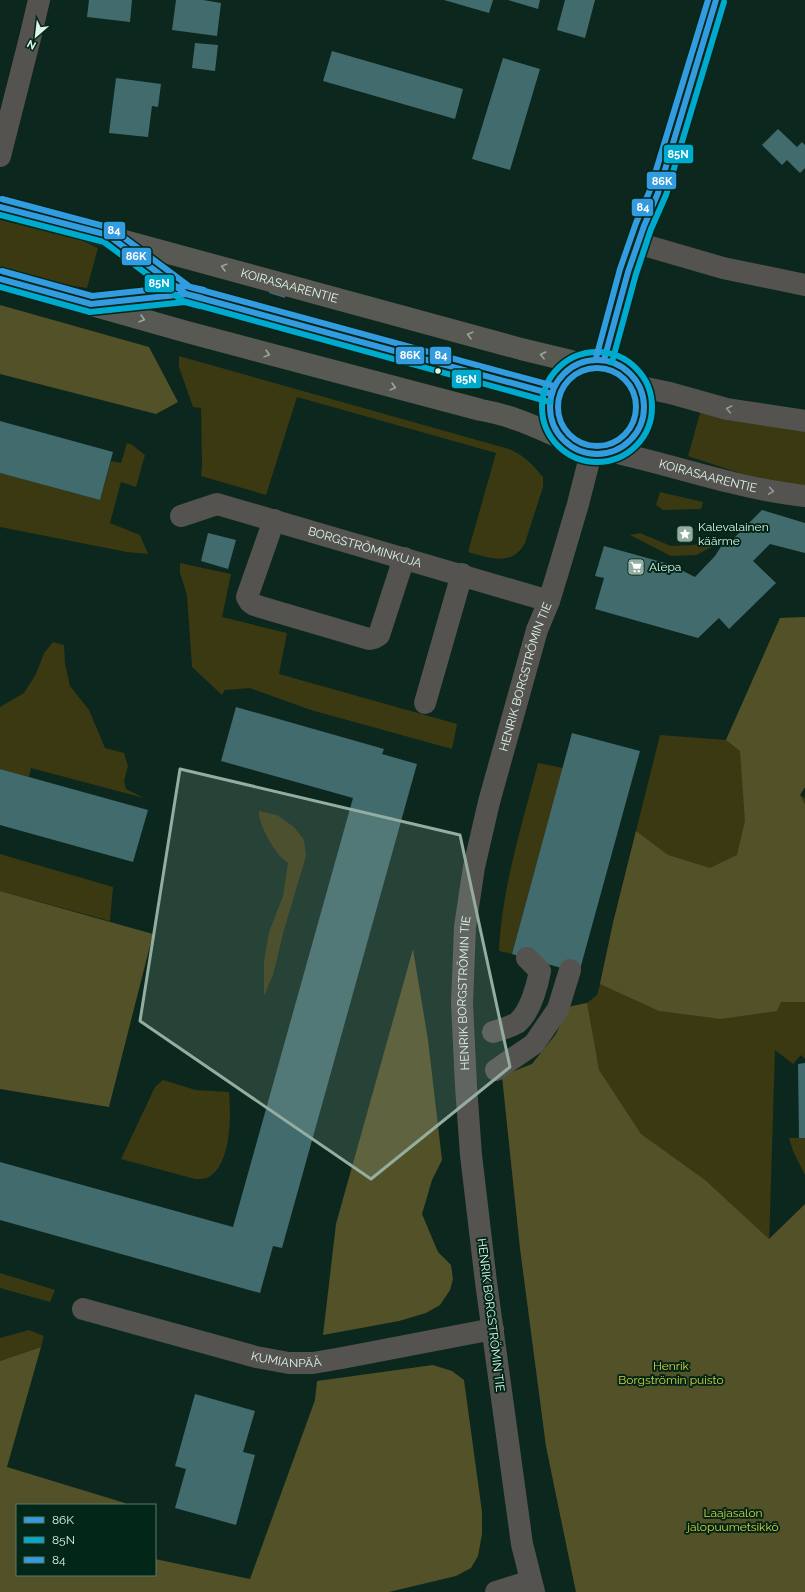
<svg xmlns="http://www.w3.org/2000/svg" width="805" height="1592" font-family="Raleway,sans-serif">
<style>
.green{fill:#3a3912}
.forest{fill:#525127}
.building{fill:#426b6e}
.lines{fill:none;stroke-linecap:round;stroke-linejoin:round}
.minor{stroke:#54534f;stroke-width:22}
.major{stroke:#595954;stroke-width:22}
.bus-1-casing{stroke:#022718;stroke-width:9}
.bus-2-casing{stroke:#022718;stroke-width:9}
.bus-3-casing{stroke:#022718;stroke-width:9}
.bus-1{stroke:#339bdf;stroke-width:6}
.bus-2{stroke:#00a9ce;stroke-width:6}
.bus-3{stroke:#339bdf;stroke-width:6}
.oneway{stroke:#9ba79e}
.oneway2{stroke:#929c94}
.marked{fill:#94ada1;fill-opacity:0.2;stroke:#94ada1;stroke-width:3;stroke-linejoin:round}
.bus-dot{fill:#ddf5e8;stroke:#022718;stroke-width:1.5}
.labels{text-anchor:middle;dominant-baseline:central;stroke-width:4;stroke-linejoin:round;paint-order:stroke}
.street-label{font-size:12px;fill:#ddf5e8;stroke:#022718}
.poi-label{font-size:12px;fill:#ddf5e8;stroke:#022718;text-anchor:start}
.park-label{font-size:12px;fill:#decd3f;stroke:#022718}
.line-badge{stroke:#022718;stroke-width:1.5}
.badge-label{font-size:11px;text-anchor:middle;font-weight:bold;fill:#fff}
</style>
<rect width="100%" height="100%" fill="#0c271d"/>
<path class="green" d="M0 215 66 233 98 248 87 288 46 282 0 270Z
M179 356 509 449C525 456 532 464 543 477V487L525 543C512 567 490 558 468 552L496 453 297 397 266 495 201 476 202 466 201 408 193 407 179 367Z
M701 410 805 431V488L742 474 688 456Z
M127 443 131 444 145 455 136 487 121 482 110 523 140 535 148 554 127 552 0 527V473L100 500 111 461 121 463Z
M660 492 703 502 701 509 663 510 656 505Z
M640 533 671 546 694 545 712 538 720 543 696 555 671 556 630 535Z
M180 563 231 574 222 617 287 633 279 674 457 724 452 749 311 710 250 688 225 690 222 695 192 667 187 595 180 573Z
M805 617V787L800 795 805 798V1059L801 1055 793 1064 775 1050 768 1279 805 1592H576L546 1446 520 1248 502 1076 532 1064 556 1034 568 1007 587 1003 597 995 600 984 613 923 660 735 726 740 780 618Z
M53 642 64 645 65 664 70 686 89 710 105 748 124 753 128 766 124 781 126 789 144 798 31 768 29 777 0 769V707L24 693 36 674 44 653Z
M538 763 563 768 512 954 499 951C502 887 522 825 538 763Z
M259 811 277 815 294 827 304 840 306 856 284 930 273 975 264 996V961L269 932 283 896 288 863C285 860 281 858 279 855 271 845 258 823 259 811Z
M0 854 113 887 110 921 0 891Z
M163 1080 196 1090 229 1092C231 1115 232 1166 207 1178 204 1179 198 1179 195 1179L121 1159 155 1087Z
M789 1138H805V1175L793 1151Z
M0 1273 55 1290 50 1302 0 1288Z
M29 1330 44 1336 41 1347 0 1361V1338Z"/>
<path class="forest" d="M0 305 149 347 178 402 156 414 0 374Z
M805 617V787L800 795 805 805V1002H781L777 1011 721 1019 659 1011 600 984 613 923 636 831 668 855 710 868 737 855 745 821 740 751 726 740 780 618Z
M0 891 153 934 109 1107 0 1089Z
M413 949 428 1040 442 1160 432 1180 422 1214 438 1252 451 1265 453 1279 450 1290 440 1305 426 1313 399 1321 323 1335 336 1224Z
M587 1003 599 1070 641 1134 705 1180 769 1239 805 1204V1592H576L546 1446 520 1248 502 1076 532 1064 556 1034 568 1007Z
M41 1347 7 1467 125 1503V1505H17V1575H155V1559L250 1579 315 1400 317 1381 433 1365 452 1371 464 1380 482 1512V1534L478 1556 471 1568 456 1576 389 1592H0V1361Z"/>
<path class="building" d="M89 0H132L130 22 87 17Z
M176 0H203L221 3 217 36 172 30Z
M444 0H493L489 13Z
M508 0H540L538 9Z
M565 0H595L585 38 557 30Z
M195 43 218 45 215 71 192 68Z
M332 51 463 89 455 119 323 81Z
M503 58 540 69 510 170 472 159Z
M116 78 161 84 158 107 152 106 148 137 109 133Z
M778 129 797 147 802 142 805 145V168L800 173 787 160 782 165 762 145Z
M271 287 286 291 285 298 269 293Z
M0 421 113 452 100 500 0 473Z
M762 510 805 523V553L770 544 753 561 776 583 729 629 719 618 698 638 595 609 604 578 595 576 604 546 669 564 695 577 715 556 722 545 732 540Z
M208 533 236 540 228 569 201 561Z
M236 707 384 749 382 754 417 764 282 1248 273 1246 260 1293 0 1220V1162L233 1227 353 798 221 761Z
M572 733 640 751 579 973 512 954Z
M0 769 148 810 133 862 0 825Z
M805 1063V1138H799L798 1064Z
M195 1394 255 1411 243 1452 255 1455 236 1525 175 1508 186 1469 175 1466Z"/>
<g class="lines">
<g class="minor">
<path d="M0 156 30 38 39 0"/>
<path d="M110 237 186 294"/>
<path d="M637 243 723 268 805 285"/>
<path d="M91 304 186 294 552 394"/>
<path d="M604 360 628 272 644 226 658 193 716 0"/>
<path d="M641 387 670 393 727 409 805 421"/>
<path id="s1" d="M613 452C677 466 739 489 805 496"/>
<path id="s2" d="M181 516 217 504 549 601"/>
<path d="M274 520 247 597 250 602 254 605 369 639 374 638 379 635 404 558"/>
<path d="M425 703 462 574"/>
<path d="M493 1032C500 1030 510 1027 517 1023 530 1012 537 987 540 971L527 958"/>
<path d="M496 1070 534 1044 558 1009 570 970"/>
<path id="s3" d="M83 1309 256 1357 289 1363H313L342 1358 493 1329"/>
<path d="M496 1592 531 1581"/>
<path id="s4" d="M534 1592 522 1544 486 1282 471 1155 466 1086 462 1003 465 927 474 867 489 802 537 630 549 601 560 565 578 504 591 453"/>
</g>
<g class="major">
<path id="s5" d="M0 207 521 349 579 363"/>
<path d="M0 279 187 332 481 410C511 415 536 427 563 439"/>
<circle cx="597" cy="407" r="47"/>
</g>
<defs>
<path id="bus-1" d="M0 207 108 235 186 294 552 394
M0 279 91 304 186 294 202 298
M550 407a47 47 0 1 1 94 0a47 47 0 1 1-94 0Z
M604 360 628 272 644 226 658 193 716 0"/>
<path id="bus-2" d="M0 215 104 242 183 301 550 402
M0 287 90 312 185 302 200 306
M542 407a55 55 0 1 1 110 0a55 55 0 1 1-110 0Z
M612 362 636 274 651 229 666 195 724 2"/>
<path id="bus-3" d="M2 199 111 228 190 287 554 386
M2 271 92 296 186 286 204 290
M596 358 620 269 636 223 650 190 708 0
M558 407a39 39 0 1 1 78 0a39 39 0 1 1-78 0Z"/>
</defs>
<use href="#bus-1" class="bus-1-casing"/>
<use href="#bus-2" class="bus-2-casing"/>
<use href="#bus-3" class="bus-3-casing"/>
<use href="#bus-1" class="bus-1"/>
<use href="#bus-2" class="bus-2"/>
<use href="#bus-3" class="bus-3"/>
</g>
<defs><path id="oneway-chevron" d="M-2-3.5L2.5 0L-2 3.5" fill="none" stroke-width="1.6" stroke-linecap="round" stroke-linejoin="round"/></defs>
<g class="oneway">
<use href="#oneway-chevron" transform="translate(224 267) rotate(-165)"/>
<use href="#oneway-chevron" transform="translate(142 319) rotate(16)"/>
<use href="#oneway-chevron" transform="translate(470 335) rotate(-165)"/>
<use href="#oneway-chevron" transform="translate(267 354) rotate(15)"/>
<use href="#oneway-chevron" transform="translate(543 355) rotate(-166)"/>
<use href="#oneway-chevron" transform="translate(393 387) rotate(15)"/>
</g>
<g class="oneway2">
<use href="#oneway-chevron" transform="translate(729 409) rotate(-169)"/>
<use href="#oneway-chevron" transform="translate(771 491) rotate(9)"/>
</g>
<path class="marked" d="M180 769 460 835 510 1067 371 1179 140 1021Z"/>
<defs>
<symbol id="sight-square" viewBox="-11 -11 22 22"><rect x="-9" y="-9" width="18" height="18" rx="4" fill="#94ada1" stroke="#022718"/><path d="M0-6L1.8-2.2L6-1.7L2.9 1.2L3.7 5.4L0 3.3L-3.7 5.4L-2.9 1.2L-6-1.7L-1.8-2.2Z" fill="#fff"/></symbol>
<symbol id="supermarket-square" viewBox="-11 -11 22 22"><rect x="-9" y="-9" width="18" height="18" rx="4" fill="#94ada1" stroke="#022718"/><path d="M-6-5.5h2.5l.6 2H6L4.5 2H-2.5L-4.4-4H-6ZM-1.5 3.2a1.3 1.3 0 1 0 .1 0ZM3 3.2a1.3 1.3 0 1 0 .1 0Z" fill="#fff"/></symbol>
</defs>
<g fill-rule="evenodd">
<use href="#sight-square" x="675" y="524" width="20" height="20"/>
<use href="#supermarket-square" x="626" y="557" width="20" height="20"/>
</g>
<circle class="bus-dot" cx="438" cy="371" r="3.5"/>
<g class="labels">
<g class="street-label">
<text stroke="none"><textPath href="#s5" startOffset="300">KOIRASAARENTIE</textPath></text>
<text stroke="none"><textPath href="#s1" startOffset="98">KOIRASAARENTIE</textPath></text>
<text stroke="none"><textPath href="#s2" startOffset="192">BORGSTRÖMINKUJA</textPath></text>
<text stroke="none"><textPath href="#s4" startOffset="928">HENRIK BORGSTRÖMIN TIE</textPath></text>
<text stroke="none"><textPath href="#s4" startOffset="604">HENRIK BORGSTRÖMIN TIE</textPath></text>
<text transform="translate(491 1315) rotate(83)">HENRIK BORGSTRÖMIN TIE</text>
<text stroke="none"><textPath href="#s3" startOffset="210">KUMIANPÄÄ</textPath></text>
</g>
<g class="poi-label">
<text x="698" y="527">Kalevalainen<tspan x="698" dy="14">käärme</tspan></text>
<text x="649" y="567">Alepa</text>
</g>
<g class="park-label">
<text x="671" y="1366">Henrik<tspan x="671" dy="14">Borgströmin puisto</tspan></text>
<text x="733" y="1513">Laajasalon<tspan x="733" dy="14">jalopuumetsikkö</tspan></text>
</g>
</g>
<g class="line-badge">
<rect x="663" y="144" width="31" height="20" rx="4" fill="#00a9ce"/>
<rect x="646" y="171" width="31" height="19" rx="4" fill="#339bdf"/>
<rect x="631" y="198" width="23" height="19" rx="4" fill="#339bdf"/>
<rect x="103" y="221" width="23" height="19" rx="4" fill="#339bdf"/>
<rect x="121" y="247" width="31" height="19" rx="4" fill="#339bdf"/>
<rect x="144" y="274" width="31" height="19" rx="4" fill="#00a9ce"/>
<rect x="395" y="346" width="30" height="19" rx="4" fill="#339bdf"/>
<rect x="429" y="346" width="23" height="19" rx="4" fill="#339bdf"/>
<rect x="451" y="369" width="31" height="20" rx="4" fill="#00a9ce"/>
</g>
<g class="badge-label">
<text x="678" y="158">85N</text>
<text x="662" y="185">86K</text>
<text x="643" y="211">84</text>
<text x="114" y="234">84</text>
<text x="136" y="260">86K</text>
<text x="159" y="287">85N</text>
<text x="410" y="359">86K</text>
<text x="441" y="359">84</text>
<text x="466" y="383">85N</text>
</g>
<rect x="16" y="1504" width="140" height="72" fill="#022718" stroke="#5a796b"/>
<rect x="24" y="1517" width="20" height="6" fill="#339bdf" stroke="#5a796b"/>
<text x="52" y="1524" font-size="12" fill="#ddf5e8">86K</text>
<rect x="24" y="1537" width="20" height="6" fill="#00a9ce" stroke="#5a796b"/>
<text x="52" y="1544" font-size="12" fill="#ddf5e8">85N</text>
<rect x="24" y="1557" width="20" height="6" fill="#339bdf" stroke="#5a796b"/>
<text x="52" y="1564" font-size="12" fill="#ddf5e8">84</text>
<g transform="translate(36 36) rotate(208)" stroke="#022718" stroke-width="3" paint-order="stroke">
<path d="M0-3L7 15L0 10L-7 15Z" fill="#ddf5e8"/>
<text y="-6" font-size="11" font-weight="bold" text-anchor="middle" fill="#ddf5e8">N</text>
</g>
</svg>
